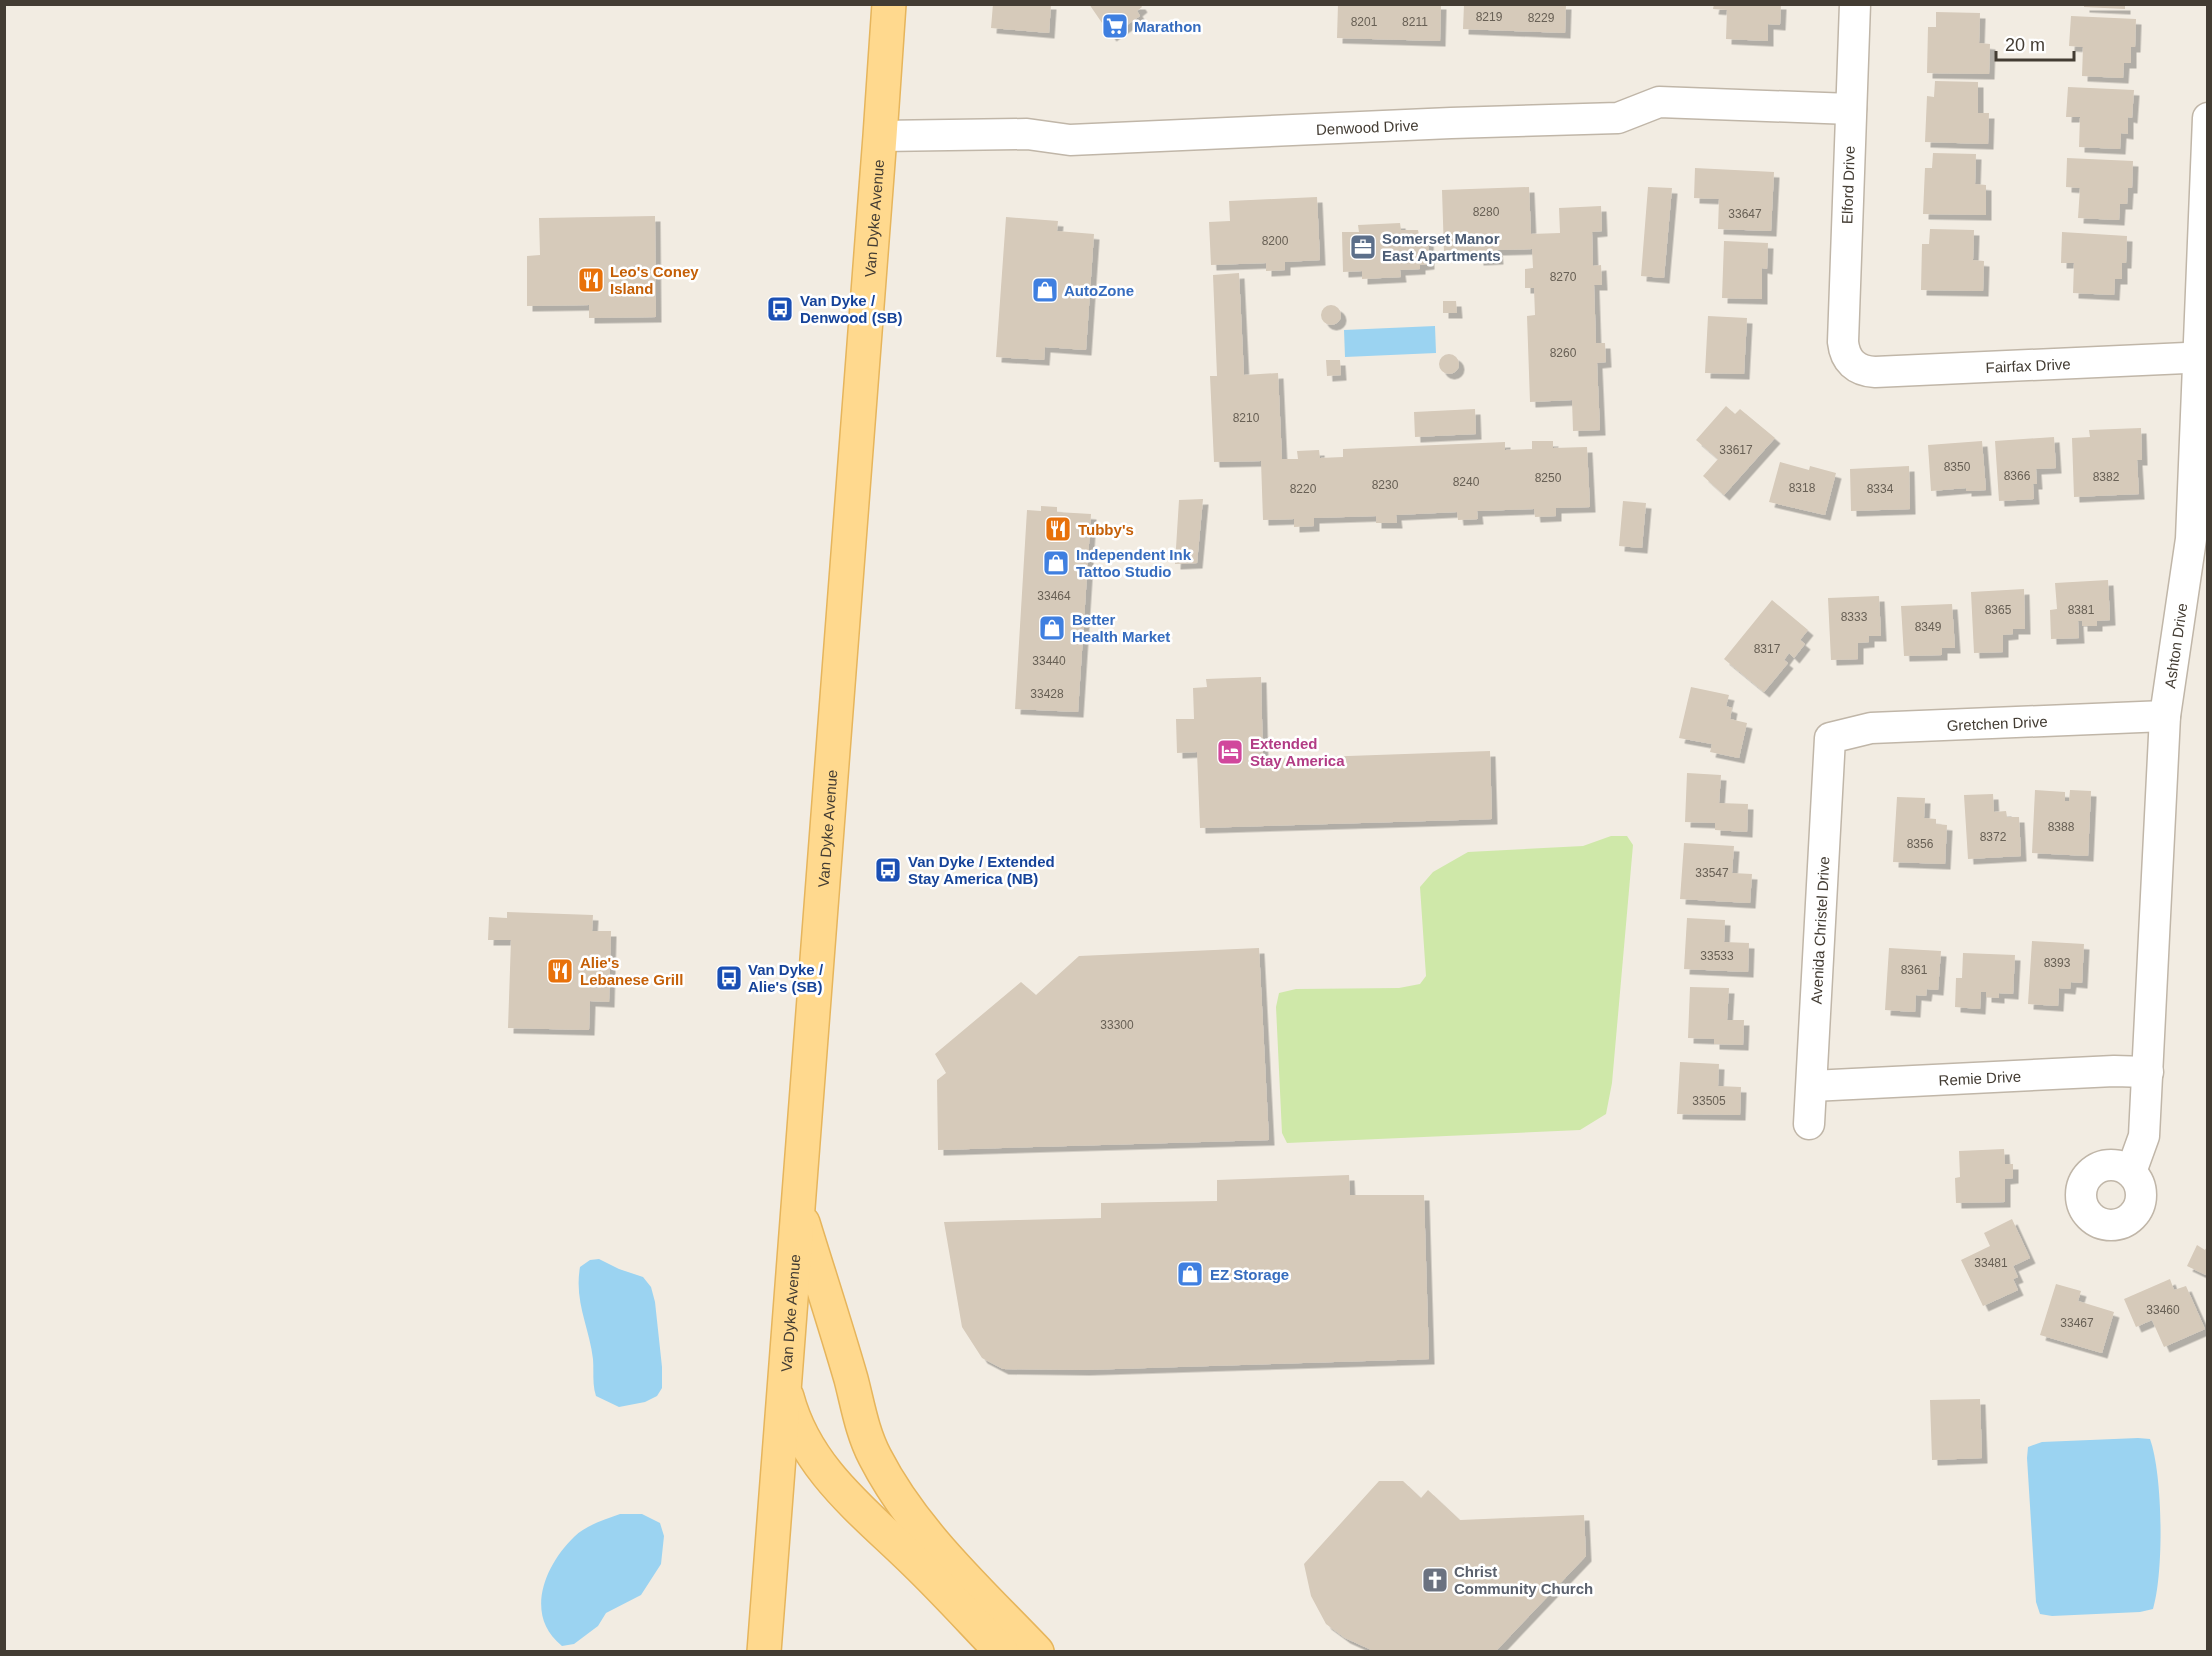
<svg xmlns="http://www.w3.org/2000/svg" width="2212" height="1656" font-family="Helvetica,sans-serif">
<style>
.green{fill:#cfe8a9}
.water{fill:#9bd3f1}
.building{fill:#d6caba;filter:url(#shadow)}
.lines{fill:none;stroke-linecap:round;stroke-linejoin:round}
.minor-casing{stroke:#c0b6a8;stroke-width:33}
.primary-casing{stroke:#e6b55c;stroke-width:36}
.minor{stroke:#fff;stroke-width:30}
.primary{stroke:#ffd98e;stroke-width:33}
.labels{text-anchor:middle;dominant-baseline:central;stroke-width:5;stroke-linejoin:round;paint-order:stroke}
.number-label{font-size:12px;fill:#686055}
.shop-label{font-size:15px;font-weight:bold;fill:#366cbe;stroke:#fff;text-anchor:start}
.street-label{font-size:15px;fill:#433c33;stroke:#fff}
.service-label{font-size:15px;font-weight:bold;fill:#4e5e75;stroke:#fff;text-anchor:start}
.food-label{font-size:15px;font-weight:bold;fill:#c56008;stroke:#fff;text-anchor:start}
.transit-label{font-size:15px;font-weight:bold;fill:#164399;stroke:#fff;text-anchor:start}
.hotel-label{font-size:15px;font-weight:bold;fill:#b23c85;stroke:#fff;text-anchor:start}
.worship-label{font-size:15px;font-weight:bold;fill:#5b616d;stroke:#fff;text-anchor:start}
</style>
<defs>
<filter id="shadow"><feDropShadow dx="5.5" dy="5.5" stdDeviation="0" flood-color="#0004"/></filter>
</defs>
<rect width="100%" height="100%" fill="#f2ece2"/>
<path class="green" d="M1611 836H1627L1633 845 1612 1083 1606 1114 1580 1130 1287 1143 1282 1133 1276 1007 1279 993 1296 989 1399 988 1420 984 1426 976 1420 887 1433 872 1468 852 1583 846Z"/>
<path class="water" d="M1435 326 1436 353 1345 357 1344 330Z
M599 1259 619 1269 643 1277 651 1287 655 1302 662 1367V1388L657 1396 645 1402 619 1407 596 1396C592 1384 594 1371 593 1359 589 1326 574 1302 580 1267L590 1260Z
M2138 1438 2150 1439C2163 1475 2164 1573 2153 1609L2140 1612 2052 1616 2040 1614 2036 1602 2027 1458 2028 1447 2042 1442Z
M620 1514H642L660 1523 664 1536 661 1564 641 1595 606 1613 598 1626 574 1644 562 1646C524 1616 544 1566 574 1537 586 1525 604 1520 620 1514Z"/>
<path class="building" d="M993 4H1051L1049 33 991 28Z
M1089 4H1140L1142 7 1137 11 1140 16 1111 36Z
M1338 4H1441L1440 41 1337 38Z
M1464 4H1566L1565 33 1463 29Z
M1714 4H1781L1780 25 1768 24V41L1726 39 1727 10 1713 9Z
M2084 5H2125V9L2084 7Z
M1936 12 1980 13 1979 43 1990 44 1989 74 1927 73 1928 27H1936Z
M2071 16 2136 19 2135 47H2131V63H2124L2123 78 2082 76 2083 47 2069 46Z
M1935 81 1978 82V113H1989L1988 144 1925 142 1927 96 1934 97Z
M2068 87 2134 90 2132 118 2128 117V134L2121 133 2120 149 2079 147 2080 117H2066Z
M1933 153 1976 154 1975 184 1986 185V215L1923 214 1925 168H1932Z
M2067 158 2133 161 2132 188H2128L2127 204H2120L2119 220 2078 218 2080 188 2066 187Z
M1695 168 1774 172 1771 231 1718 229 1719 199 1694 198Z
M1529 187 1531 234 1560 233 1559 208 1601 206 1602 231 1592 232 1593 266 1601 265 1602 285H1594L1596 343H1605L1606 362 1597 363 1600 430 1573 431 1572 400 1530 402 1527 316 1535 315 1534 288H1525V269L1533 268 1532 249 1497 250 1498 259 1478 260V251L1444 253 1442 190Z
M1648 187 1672 188 1664 278 1641 276Z
M1317 197 1320 260 1285 262V270L1266 271V263L1211 265 1209 222 1230 221 1229 201Z
M655 216 656 317 589 318V305L527 306V256L540 255 539 218Z
M1006 217 1058 221 1057 231 1094 234 1086 350 1045 347 1044 360 996 357Z
M1400 223 1401 230H1418L1419 235H1428L1429 264 1420 265V269L1400 270 1401 277 1362 279V271L1343 272 1342 232H1359L1358 225Z
M1930 229 1974 230 1973 260 1984 261 1983 291 1921 290 1922 244H1929Z
M2062 232 2127 236 2126 263H2122V279H2115L2114 295 2073 293 2074 263H2061Z
M1724 241 1768 243 1767 269 1762 268V299L1722 298Z
M1239 273 1244 375 1278 373 1282 459H1298L1297 451 1319 450 1320 458 1343 457V449L1505 442V450L1532 449V441H1553V448L1587 447 1590 507 1556 508V516L1535 517 1534 509 1477 511 1478 519 1458 520 1457 512 1396 515 1397 523H1376V516L1314 518V526L1294 527V519L1263 520 1261 461 1214 462 1210 376H1217L1213 275Z
M1443 301H1456L1457 313H1443Z
M1321 315a10 10 0 1 1 20 0a10 10 0 1 1-20 0Z
M1708 316 1747 318 1744 374 1705 373Z
M1439 364a10 10 0 1 1 20 0a10 10 0 1 1-20 0Z
M1326 360H1340L1341 375 1327 376Z
M1726 406 1735 414 1740 409 1775 438 1724 495 1703 476 1718 459 1696 440Z
M1475 409 1476 434 1415 437 1414 412Z
M2141 428 2142 460H2137L2139 494 2074 497 2072 438 2090 437 2089 430Z
M2054 437 2056 468 2036 469 2037 484H2033L2034 499 1999 501 1995 441Z
M1982 441 1986 490 1966 491V488L1931 491 1928 445Z
M1780 462 1809 470 1810 466 1836 473 1825 515 1769 502Z
M1909 466 1910 509 1851 511 1850 469Z
M1203 499 1197 563 1175 564 1179 500Z
M1623 501 1646 503 1642 548 1619 546Z
M1041 506 1057 507V512L1091 514 1078 712 1015 709 1027 510 1041 511Z
M2108 580 2110 620 2097 621V626H2082V621H2078L2079 638 2051 639 2050 610 2057 609 2055 583Z
M2024 589 2025 629H2013V634L2003 635V652L1974 653 1971 592Z
M1879 596 1881 636H1869V642L1858 643V659L1831 660 1828 598Z
M1772 600 1808 630 1800 640 1805 644 1794 658 1789 653 1784 660 1788 663 1764 692 1724 659Z
M1952 604 1955 648H1942V655L1904 656 1901 606Z
M1261 677 1263 759 1490 751 1492 819 1200 828 1197 752 1177 753 1176 719H1194L1193 688 1207 687 1206 679Z
M1691 687 1729 695 1726 706 1732 708 1730 719 1747 723 1739 758 1710 752 1712 744 1679 738Z
M1687 773 1721 775 1719 803 1748 804 1747 832 1715 830V823L1685 822Z
M2035 790 2065 792V801H2069L2070 790 2091 791 2088 856 2032 853Z
M1993 794 1994 812 2006 811 2007 817H2019L2021 856 1968 859 1964 795Z
M1897 797 1925 798 1924 818 1936 819V824L1947 825 1945 864 1893 862Z
M1684 843 1734 846 1732 873 1752 874 1750 903 1680 899Z
M507 912 593 915 592 931H611L609 1002 590 1001 589 1030 508 1028 511 940H488L489 917 507 918Z
M1687 918 1725 920 1724 942 1749 943 1748 972 1684 969Z
M2032 941 2084 944 2082 983 2071 982 2070 989 2059 988 2058 1006 2028 1004Z
M1259 948 1269 1140 938 1150 937 1080 946 1073 935 1054 1021 982 1036 995 1079 956Z
M1889 948 1941 951 1938 990 1927 989 1926 996 1916 995 1915 1012 1885 1010Z
M1963 953 2015 955 2013 994 1999 993V998L1986 997V992H1981L1980 1009 1955 1007 1956 978H1962Z
M1690 987 1729 988 1727 1020H1744L1743 1045 1714 1044V1039L1688 1038Z
M1680 1062 1719 1064 1718 1086 1741 1087 1740 1115 1677 1114Z
M2004 1149 2005 1164H2013V1178L2005 1179V1202L1956 1203 1955 1178 1960 1177 1959 1151Z
M1349 1175 1350 1195H1424L1429 1359 1084 1370 1003 1369 982 1358 962 1327 944 1222 1101 1218V1203L1217 1201V1180Z
M2012 1219 2030 1258 2013 1266 2018 1277 2013 1279 2018 1290 1983 1306 1961 1260 1990 1246 1984 1233Z
M2197 1245 2205 1250 2208 1245V1276L2187 1266Z
M2170 1279 2174 1290 2186 1286 2205 1329 2164 1347 2152 1320 2136 1327 2124 1299Z
M2056 1284 2081 1291 2078 1301 2114 1312 2102 1353 2040 1335Z
M1980 1399 1982 1458 1932 1460 1930 1400Z
M1379 1481H1403L1421 1498 1428 1490 1460 1520 1584 1515 1586 1556 1495 1652H1376L1345 1638 1326 1624 1311 1596 1304 1564Z"/>
<g class="lines">
<defs>
<g id="minor">
<path id="s1" d="M1855 4 1843 342C1845 361 1856 371 1875 372L2208 357"/>
<path id="s2" d="M880 136 1027 134 1070 140 1451 123 1618 118 1659 102 1851 109"/>
<path id="s3" d="M1812 1086 2114 1071 2148 1072"/>
<path id="s4" d="M1809 1124 1830 738 1871 728 2165 716"/>
<circle cx="2111" cy="1195" r="30"/>
<path id="s5" d="M2131 1172 2144 1136 2165 716 2191 539 2208 118"/>
</g>
<g id="primary">
<path d="M803 1223C819 1275 836 1327 851 1379 858 1406 862 1432 875 1457 914 1533 979 1591 1037 1652"/>
<path d="M787 1397C806 1469 864 1512 915 1562 945 1591 973 1622 1002 1652"/>
<path id="s6" d="M764 1652 880 136 889 4"/>
</g>
</defs>
<use href="#minor" class="minor-casing"/>
<use href="#primary" class="primary-casing"/>
<use href="#minor" class="minor"/>
<use href="#primary" class="primary"/>
</g>
<defs>
<symbol id="supermarket-square" viewBox="-11 -11 22 22"><rect x="-9" y="-9" width="18" height="18" rx="4" fill="#3f7fe0" stroke="#fff"/><path d="M-6-5.5h2.5l.6 2H6L4.5 2H-2.5L-4.4-4H-6ZM-1.5 3.2a1.3 1.3 0 1 0 .1 0ZM3 3.2a1.3 1.3 0 1 0 .1 0Z" fill="#fff"/></symbol>
<symbol id="office-square" viewBox="-11 -11 22 22"><rect x="-9" y="-9" width="18" height="18" rx="4" fill="#5c6f8a" stroke="#fff"/><path d="M-6-3h4V-5.5h4V-3h4V5H-6ZM-1-4.5V-3h2v-1.5ZM-6 0V1H6V0Z" fill="#fff"/></symbol>
<symbol id="restaurant-square" viewBox="-11 -11 22 22"><rect x="-9" y="-9" width="18" height="18" rx="4" fill="#e8710a" stroke="#fff"/><path d="M-5-6h1v4h1v-4h1v4h1v-4h1v5L-1.5 .5V6h-2V.5L-5-1ZM5-6V6H3V1.5H1.5Q1.5-4 5-6Z" fill="#fff"/></symbol>
<symbol id="shop-square" viewBox="-11 -11 22 22"><rect x="-9" y="-9" width="18" height="18" rx="4" fill="#3f7fe0" stroke="#fff"/><path d="M-5-2.5h2.3a2.7 3.5 0 0 1 5.4 0H5L5.5 6h-11ZM-1.5-2.5h3a1.5 2.3 0 0 0-3 0Z" fill="#fff"/></symbol>
<symbol id="bus-square" viewBox="-11 -11 22 22"><rect x="-9" y="-9" width="18" height="18" rx="4" fill="#1a4fb4" stroke="#fff"/><path d="M-5-6H5V4H4V6H2V4H-2V6H-4V4H-5ZM-3.5-4V0h7V-4ZM-3.5 1.2v1.5H-2V1.2ZM2 1.2v1.5H3.5V1.2Z" fill="#fff"/></symbol>
<symbol id="hotel-square" viewBox="-11 -11 22 22"><rect x="-9" y="-9" width="18" height="18" rx="4" fill="#d1479c" stroke="#fff"/><path d="M-6-4.5h1.5V1H6V5H4.5V3h-9V5H-6ZM-4 0a1.8 1.8 0 1 1 3.6 0ZM.5 0V-2.5h3Q6-2.5 6 0Z" fill="#fff"/></symbol>
<symbol id="church-square" viewBox="-11 -11 22 22"><rect x="-9" y="-9" width="18" height="18" rx="4" fill="#6b7280" stroke="#fff"/><path d="M-1.2-6h2.4v3.5h3.3v2.4h-3.3V6h-2.4V-.1h-3.3v-2.4h3.3Z" fill="#fff"/></symbol>
</defs>
<g fill-rule="evenodd">
<use href="#supermarket-square" x="1100" y="11" width="30" height="30"/>
<use href="#office-square" x="1348" y="232" width="30" height="30"/>
<use href="#restaurant-square" x="576" y="265" width="30" height="30"/>
<use href="#shop-square" x="1030" y="275" width="30" height="30"/>
<use href="#bus-square" x="765" y="294" width="30" height="30"/>
<use href="#restaurant-square" x="1043" y="514" width="30" height="30"/>
<use href="#shop-square" x="1041" y="548" width="30" height="30"/>
<use href="#shop-square" x="1037" y="613" width="30" height="30"/>
<use href="#hotel-square" x="1215" y="737" width="30" height="30"/>
<use href="#bus-square" x="873" y="855" width="30" height="30"/>
<use href="#restaurant-square" x="545" y="956" width="30" height="30"/>
<use href="#bus-square" x="714" y="963" width="30" height="30"/>
<use href="#shop-square" x="1175" y="1259" width="30" height="30"/>
<use href="#church-square" x="1420" y="1565" width="30" height="30"/>
</g>
<g class="labels">
<g class="number-label">
<text x="1489" y="17">8219</text>
<text x="1541" y="18">8229</text>
<text x="1364" y="22">8201</text>
<text x="1415" y="22">8211</text>
<text x="1486" y="212">8280</text>
<text x="1745" y="214">33647</text>
<text x="1275" y="241">8200</text>
<text x="1563" y="277">8270</text>
<text x="1563" y="353">8260</text>
<text x="1246" y="418">8210</text>
<text x="1736" y="450">33617</text>
<text x="1957" y="467">8350</text>
<text x="2017" y="476">8366</text>
<text x="2106" y="477">8382</text>
<text x="1548" y="478">8250</text>
<text x="1466" y="482">8240</text>
<text x="1385" y="485">8230</text>
<text x="1802" y="488">8318</text>
<text x="1303" y="489">8220</text>
<text x="1880" y="489">8334</text>
<text x="1054" y="596">33464</text>
<text x="1998" y="610">8365</text>
<text x="2081" y="610">8381</text>
<text x="1854" y="617">8333</text>
<text x="1928" y="627">8349</text>
<text x="1767" y="649">8317</text>
<text x="1049" y="661">33440</text>
<text x="1047" y="694">33428</text>
<text x="2061" y="827">8388</text>
<text x="1993" y="837">8372</text>
<text x="1920" y="844">8356</text>
<text x="1712" y="873">33547</text>
<text x="1717" y="956">33533</text>
<text x="2057" y="963">8393</text>
<text x="1914" y="970">8361</text>
<text x="1117" y="1025">33300</text>
<text x="1709" y="1101">33505</text>
<text x="1991" y="1263">33481</text>
<text x="2163" y="1310">33460</text>
<text x="2077" y="1323">33467</text>
</g>
<g class="shop-label">
<text x="1134" y="26">Marathon</text>
<text x="1064" y="290">AutoZone</text>
<text x="1076" y="554">Independent Ink<tspan x="1076" dy="17">Tattoo Studio</tspan></text>
<text x="1072" y="619">Better<tspan x="1072" dy="17">Health Market</tspan></text>
<text x="1210" y="1274">EZ Storage</text>
</g>
<g class="street-label">
<text stroke="none"><textPath href="#s2" startOffset="488">Denwood Drive</textPath></text>
<text transform="translate(1848 185) rotate(-88)">Elford Drive</text>
<text stroke="none"><textPath href="#s6" startOffset="1438">Van Dyke Avenue</textPath></text>
<text stroke="none"><textPath href="#s1" startOffset="540">Fairfax Drive</textPath></text>
<text stroke="none"><textPath href="#s5" startOffset="530">Ashton Drive</textPath></text>
<text stroke="none"><textPath href="#s4" startOffset="555">Gretchen Drive</textPath></text>
<text stroke="none"><textPath href="#s6" startOffset="826">Van Dyke Avenue</textPath></text>
<text stroke="none"><textPath href="#s4" startOffset="194">Avenida Christel Drive</textPath></text>
<text stroke="none"><textPath href="#s3" startOffset="168">Remie Drive</textPath></text>
<text stroke="none"><textPath href="#s6" startOffset="340">Van Dyke Avenue</textPath></text>
</g>
<g class="service-label">
<text x="1382" y="238">Somerset Manor<tspan x="1382" dy="17">East Apartments</tspan></text>
</g>
<g class="food-label">
<text x="610" y="271">Leo's Coney<tspan x="610" dy="17">Island</tspan></text>
<text x="1078" y="529">Tubby's</text>
<text x="580" y="962">Alie's<tspan x="580" dy="17">Lebanese Grill</tspan></text>
</g>
<g class="transit-label">
<text x="800" y="300">Van Dyke /<tspan x="800" dy="17">Denwood (SB)</tspan></text>
<text x="908" y="861">Van Dyke / Extended<tspan x="908" dy="17">Stay America (NB)</tspan></text>
<text x="748" y="969">Van Dyke /<tspan x="748" dy="17">Alie's (SB)</tspan></text>
</g>
<g class="hotel-label">
<text x="1250" y="743">Extended<tspan x="1250" dy="17">Stay America</tspan></text>
</g>
<g class="worship-label">
<text x="1454" y="1571">Christ<tspan x="1454" dy="17">Community Church</tspan></text>
</g>
</g>
<rect width="2212" height="1656" fill="none" stroke="#433c33" stroke-width="12"/>
<path d="M1996 51v9h78v-9" fill="none" stroke="#433c33" stroke-width="3"/>
<text x="2005" y="51" font-size="18" fill="#433c33" stroke="#ffffff" stroke-width="4.5" paint-order="stroke">20 m</text>
</svg>
